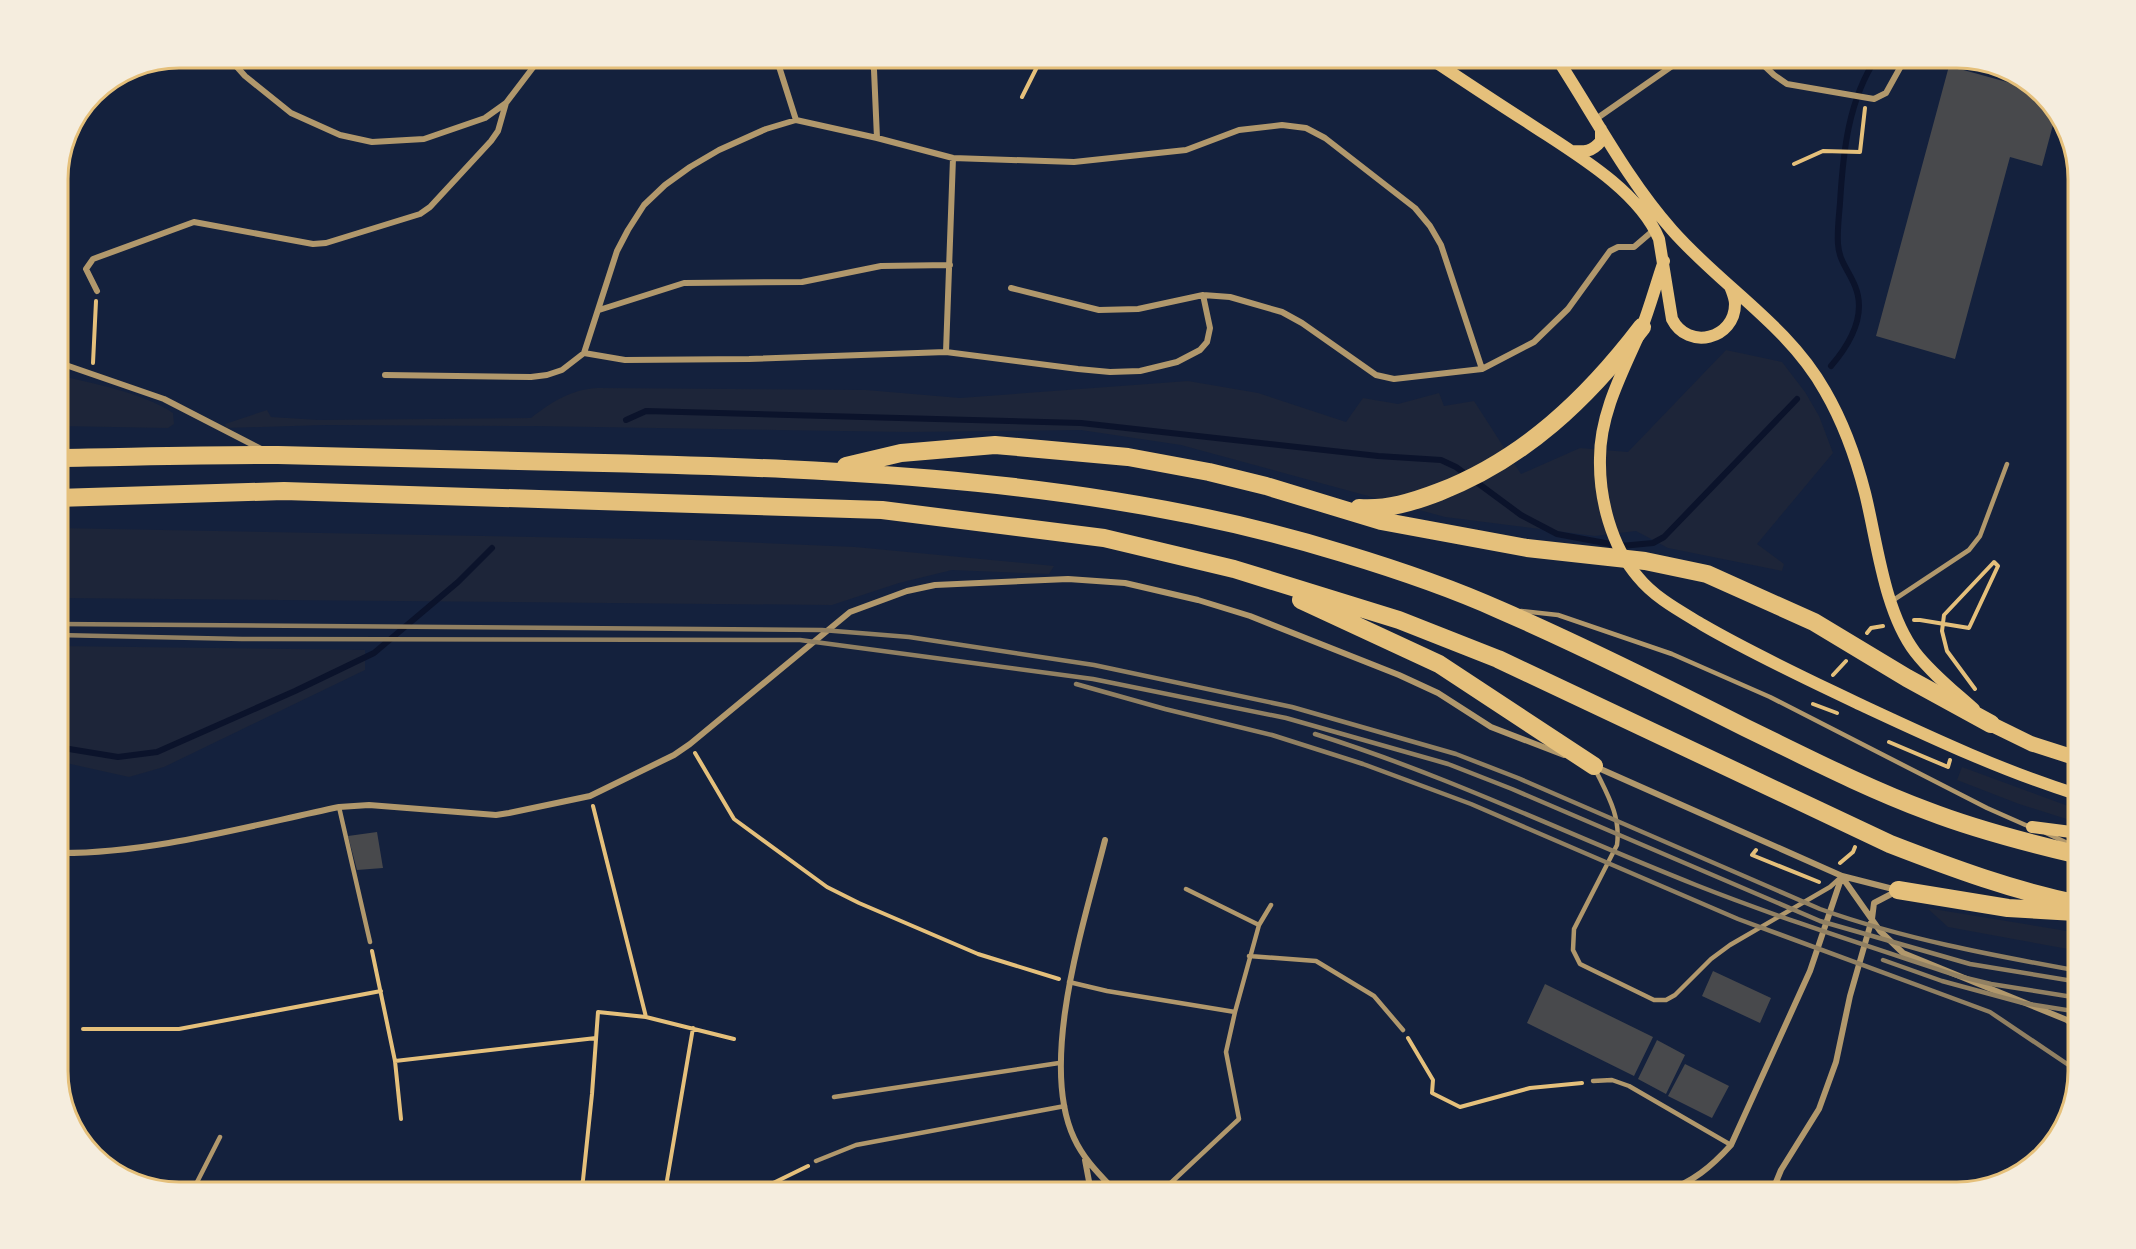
<svg xmlns="http://www.w3.org/2000/svg" width="2136" height="1249" font-family="'Roboto Condensed',sans-serif">
<style>
.green{fill:#1d2539}
.lines{fill:none;stroke-linecap:round;stroke-linejoin:round}
.stream{stroke:#0b132b;stroke-width:6}
.building{fill:#48494c}
.path{stroke:#e5c07b;stroke-width:4}
.service{stroke:#b1986c;stroke-width:4.5}
.minor{stroke:#b1986c;stroke-width:6}
.secondary{stroke:#e5c07b;stroke-width:12}
.primary{stroke:#e5c07b;stroke-width:15}
.motorway{stroke:#e5c07b;stroke-width:18}
.rail{stroke:#918062;stroke-width:4.5}
.rim{fill:none;stroke:#e5c07b;stroke-width:3}
</style>
<rect width="100%" height="100%" fill="#14213d"/>
<path class="green" d="M1726 350 1782 362 1805 392 1819 416 1833 453 1757 544 1784 564 1782 571 1668 548 1636 531 1595 536 1445 517 1181 445 1081 430 907 432 533 426 324 425 226 428 225 424 267 410 271 417 319 420 531 418C551 402 572 389 598 388L866 390 960 398 1188 381 1258 393 1346 422 1363 398 1398 404 1439 393 1444 406 1474 401 1521 474 1580 448 1628 452Z
M57 375C91 383 144 393 173 413L174 424 168 428 57 426Z
M57 528 693 540 855 547 1054 566 1049 574 952 570 899 583 832 605 57 598Z
M57 646 365 650V670L164 767 129 777 57 761Z
M1962 767 2079 810V823L2019 804 1957 780Z
M1927 908 2079 933V951L1948 927Z"/>
<g class="lines">
<path class="stream" d="M1831 366C1849 345 1867 315 1855 286 1849 271 1839 261 1838 244 1837 231 1839 216 1840 203 1843 153 1848 100 1877 57
M626 420 646 411 1081 423 1378 456 1441 460 1456 467 1521 515 1557 534 1621 546 1653 543 1664 537 1797 399
M57 747 118 757 157 752 295 691 374 653 458 582 492 548"/>
</g>
<path class="building" d="M1949 66 2036 90 2046 100 2054 121 2042 166 2010 157 1955 359 1876 336Z
M377 832 383 868 357 870 348 836Z
M1713 971 1771 998 1760 1023 1702 996Z
M1545 984 1653 1037 1634 1076 1527 1023Z
M1657 1040 1685 1055 1666 1094 1638 1079Z
M1685 1064 1729 1086 1712 1118 1668 1096Z"/>
<g class="lines">
<path class="path" d="M1022 97 1042 57
M1794 164 1823 151 1860 152 1865 108
M93 363 96 301
M1914 620H1920L1969 628 1998 566 1994 562 1944 615 1942 631 1947 651 1975 689
M1867 633 1871 628 1883 626
M1833 675 1846 661
M1813 704 1837 713
M1889 742 1948 767 1950 760
M695 753 734 819 827 887 859 903 978 954 1059 979
M593 806 646 1017 734 1039
M1756 850 1752 855 1819 882
M1840 863 1853 852 1855 847
M372 951 395 1061 401 1119
M83 1029H179L381 991
M1408 1038 1433 1080 1432 1093 1460 1107 1530 1088 1582 1083
M395 1061 596 1038
M580 1192 583 1180 592 1094 598 1012 646 1017
M665 1192 693 1028
M755 1192 808 1166"/>
<path class="service" d="M1892 601 1969 550 1980 536 2007 464
M1521 611 1558 615 1672 654 1770 697 1987 808 2030 827
M1595 769C1607 794 1621 816 1617 845L1574 929 1573 950 1580 964 1654 1000H1666L1675 995 1711 959 1730 945 1830 887 1840 878
M339 807 370 942
M2046 833 2074 846
M1186 889 1259 925
M1249 956 1316 961 1374 996 1403 1030
M1069 982 1107 991 1235 1012
M1593 1081 1612 1080 1629 1086 1731 1145
M834 1097 1059 1063
M2035 1159 2046 1145
M816 1161 856 1145 1065 1106
M192 1192 220 1137
M1161 1192 1239 1119 1226 1052 1235 1012 1259 925 1271 905"/>
<path class="minor" d="M228 57 245 76 291 113 340 135 372 142 424 139 485 118 506 103 541 57
M776 57 796 120
M1755 57 1774 75 1787 84 1874 99 1886 93 1906 57
M1596 119 1685 57
M877 138 953 158 1074 162 1186 150 1239 130 1282 125 1306 128 1325 138 1415 208 1430 226 1441 245 1482 369
M1011 288 1099 310 1138 309 1203 295 1230 297 1282 312 1302 323 1376 375 1394 379 1482 369 1534 342 1568 309 1610 251 1618 247H1634L1655 229
M97 291 86 269 93 259 194 222 313 244 326 243 420 214 430 207 491 141 498 131 506 103
M599 310 684 283 802 282 881 266 950 265
M946 352 953 158
M584 353 625 360 749 359 946 352 1078 369 1110 372 1140 371 1177 362 1200 350 1207 342 1210 328 1203 295
M57 362 164 399 261 449
M385 375 531 377 547 375 562 370 584 353 617 251 628 230 644 205 665 185 690 167 719 150 766 129 796 120 877 138 874 70 871 57
M1596 767 1842 876 1897 890
M1105 840C1085 920 1038 1061 1074 1138 1084 1160 1100 1175 1116 1192
M57 853C150 854 248 826 339 807L369 805 496 815 509 813 590 796 674 755 690 744 850 612 907 591 935 585 1068 579 1125 583 1198 600 1250 616 1399 675 1438 693 1491 727 1564 755
M1842 877 1880 931 1903 953 2067 1020 2079 1029
M2046 1148 2065 1124
M1085 1160 1091 1192
M1664 1192C1693 1182 1711 1167 1731 1145L1810 971 1842 876
M1772 1192 1781 1170 1819 1109 1836 1062 1850 996 1872 919 1874 903 1897 891"/>
<path class="secondary" d="M1428 57C1461 79 1494 101 1527 122 1572 152 1638 189 1659 239L1672 319C1688 351 1735 339 1735 304 1735 298 1732 292 1730 286
M1556 57C1594 115 1626 178 1672 230 1721 286 1788 325 1825 391 1843 422 1856 458 1865 493 1877 541 1884 611 1915 652 1932 674 1954 691 1974 709
M1572 151C1585 152 1592 152 1601 141V129
M1664 261C1656 284 1650 307 1641 330 1623 371 1600 413 1600 458 1599 498 1611 546 1638 577 1655 598 1680 611 1703 625 1753 654 1805 678 1857 703 1930 737 2002 771 2079 795
M2032 827 2079 833"/>
<path class="primary" d="M1991 724 2032 744 2079 759"/>
<path class="motorway" d="M57 458C131 457 204 455 278 455 386 457 495 461 604 463 847 469 1108 480 1342 553 1395 569 1449 587 1500 610 1583 646 1665 687 1746 728 1806 757 1866 788 1928 811 1977 830 2028 843 2079 855
M846 466 901 453 995 445 1128 457 1209 472 1266 486 1381 521 1527 548 1645 561 1707 574 1814 622 1907 678 1991 724
M57 498 284 491 882 510 1104 538 1234 569 1399 620 1498 659 1890 844C1952 868 2014 891 2079 904
M1359 508C1387 510 1413 502 1439 492 1524 459 1587 399 1642 327
M1301 600 1439 664 1594 766
M1898 890 2008 908 2075 912"/>
<path class="rail" d="M57 624 822 630 909 637 1094 665 1292 707 1456 754 1518 778 1820 909C1904 939 1991 955 2079 971
M57 635 242 639 800 640 1093 679 1286 718 1448 764 1512 789 1820 921 1970 964 2079 982
M1076 684 1165 709 1272 735 1363 764 1471 804 1738 919 1990 1012 2079 1072
M1315 734C1446 775 1569 835 1696 885 1782 919 1871 947 1958 976L1991 984 2079 998
M1883 960 1942 981 2023 1003 2079 1012"/>
</g>
<path d="M0 0H2136V1249H0ZM179 68H1957A111 111 0 0 1 2068 179V1071A111 111 0 0 1 1957 1182H179A111 111 0 0 1 68 1071V179A111 111 0 0 1 179 68Z" fill="#f5edde" fill-rule="evenodd"/>
<path class="rim" d="M179 68H1957A111 111 0 0 1 2068 179V1071A111 111 0 0 1 1957 1182H179A111 111 0 0 1 68 1071V179A111 111 0 0 1 179 68Z"/>
</svg>
